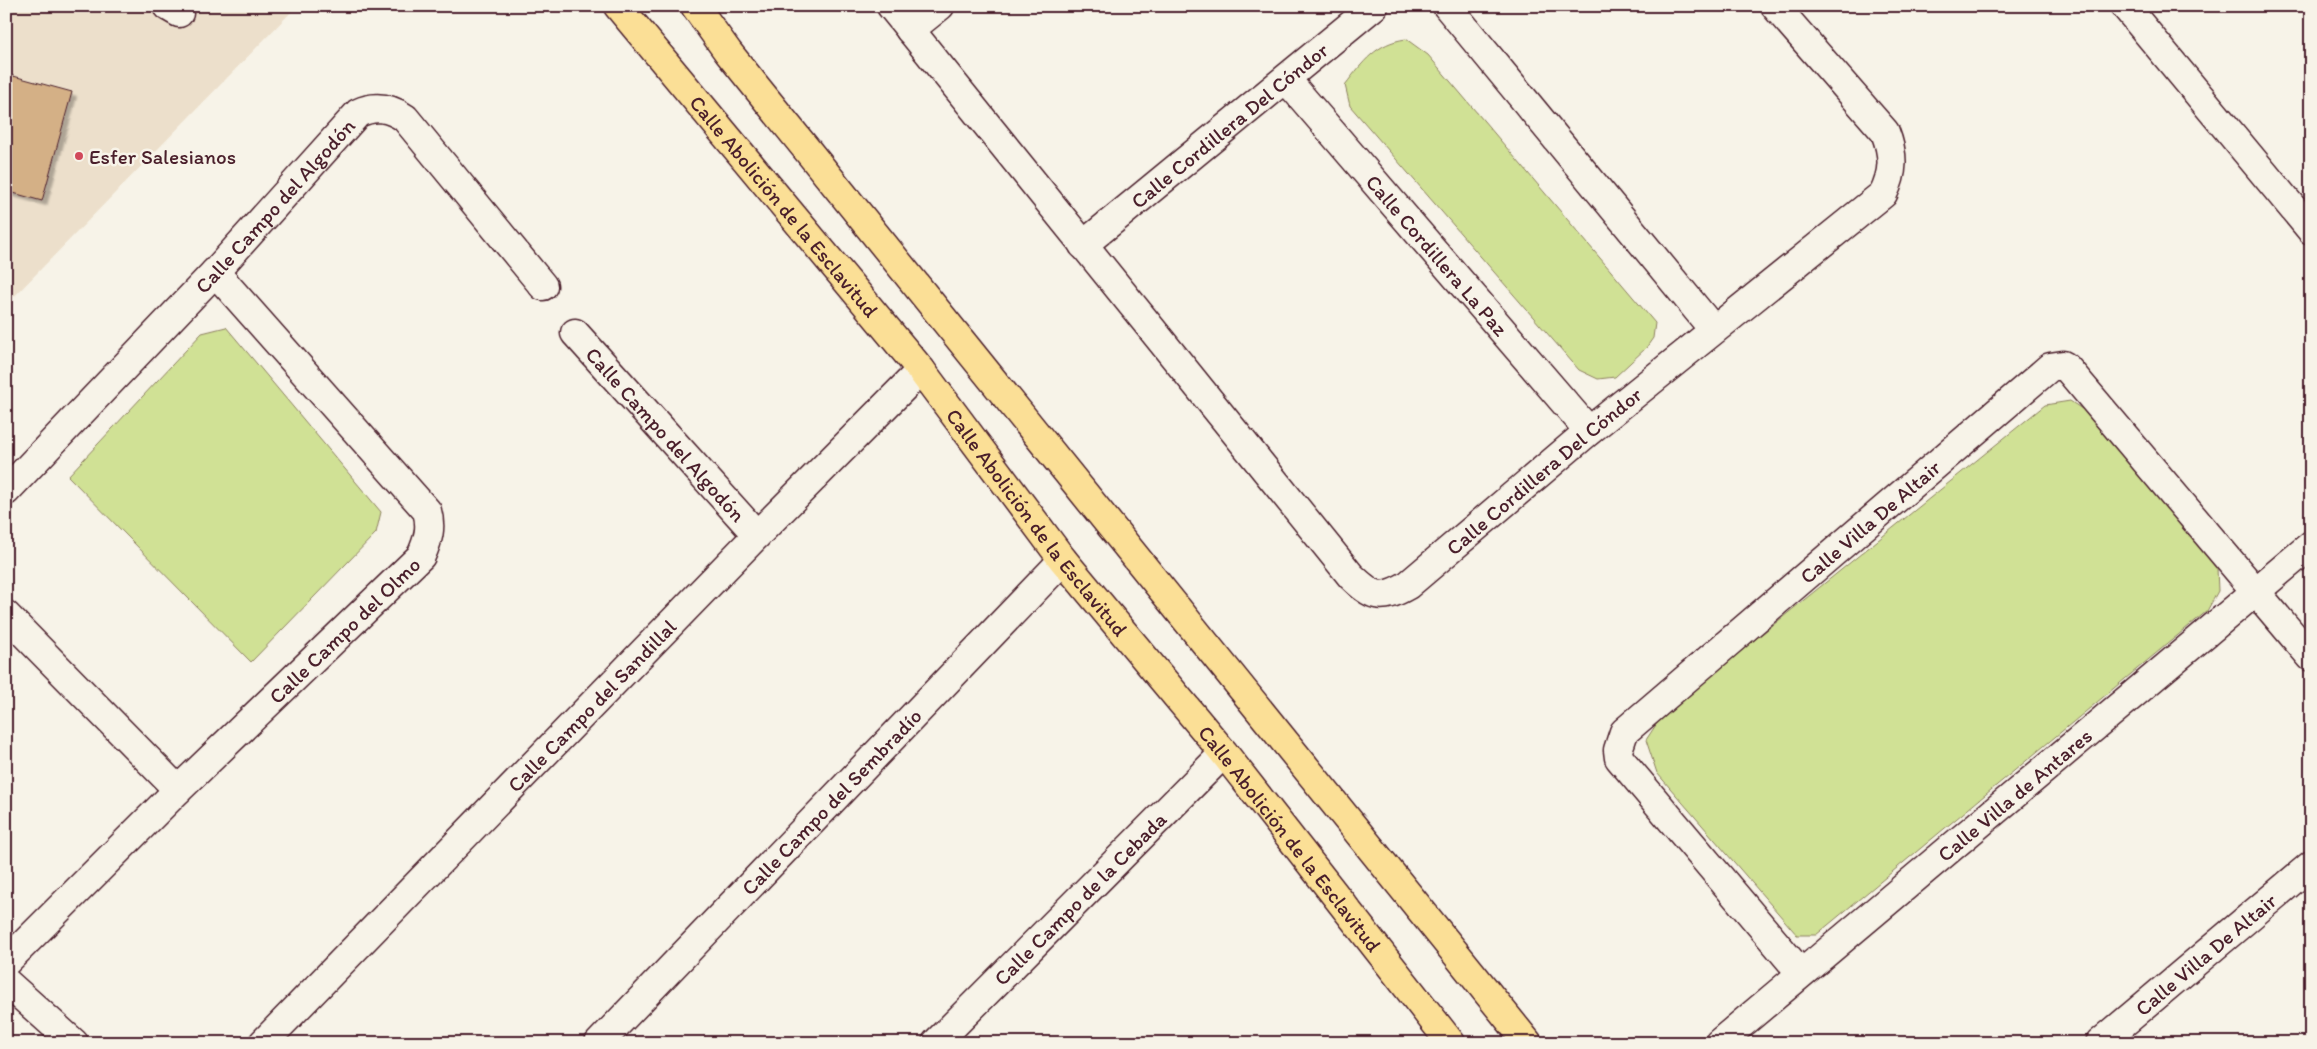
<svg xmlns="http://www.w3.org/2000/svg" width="2317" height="1049" font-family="Itim,sans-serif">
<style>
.built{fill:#ecdfcb}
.green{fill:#d0e195;stroke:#8d8060}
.building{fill:#d4b086;stroke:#4a1f2b;filter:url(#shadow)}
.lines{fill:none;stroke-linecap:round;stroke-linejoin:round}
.minor-casing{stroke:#4a1f2b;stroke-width:31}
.major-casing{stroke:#4a1f2b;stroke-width:31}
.minor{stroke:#f7f3e8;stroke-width:28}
.major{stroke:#fbdf96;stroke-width:28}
.poi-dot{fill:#d1495b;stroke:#f7f3e8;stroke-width:2}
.labels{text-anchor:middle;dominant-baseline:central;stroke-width:5;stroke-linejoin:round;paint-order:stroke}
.street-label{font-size:21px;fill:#4a1f2b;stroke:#f7f3e8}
.poi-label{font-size:21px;fill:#4a1f2b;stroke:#f7f3e8;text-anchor:start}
</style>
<defs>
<filter id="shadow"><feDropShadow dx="4.5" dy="4.5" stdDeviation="1" flood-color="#0004"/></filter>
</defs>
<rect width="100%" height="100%" fill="#f7f3e8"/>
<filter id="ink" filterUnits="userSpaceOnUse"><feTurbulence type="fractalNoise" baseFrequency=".02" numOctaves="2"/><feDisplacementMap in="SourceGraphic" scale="10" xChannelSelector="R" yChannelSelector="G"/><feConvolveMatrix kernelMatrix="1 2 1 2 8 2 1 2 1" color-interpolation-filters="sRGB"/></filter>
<g filter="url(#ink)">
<path class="built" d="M6 6H297L6 305Z"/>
<path class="green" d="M1406 39 1428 55 1655 323 1653 338 1646 348 1615 377 1598 379 1579 370 1350 106 1345 85C1363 62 1376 43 1406 39Z
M226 327 381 512 376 533 251 662 68 476 202 333Z
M2070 401 2106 425 2217 568 2218 591 2207 611 1816 935H1797L1657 773 1646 740 1663 714 2045 405Z"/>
<path class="building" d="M6 74 72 92 42 201 6 191Z"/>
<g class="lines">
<defs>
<g id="minor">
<path d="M167 6 179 13"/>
<path id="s1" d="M891 6 1351 576C1373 597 1380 601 1408 585L1589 431 1883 194C1894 172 1894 155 1885 132L1775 6"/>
<path d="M1447 6 1713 329"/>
<path d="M2125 6 2311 230"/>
<path d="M910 30 940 6"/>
<path id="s2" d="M1286 79 1589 431"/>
<path id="s3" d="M1083 245 1374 6"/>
<path id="s4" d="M575 333 757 535"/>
<path id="s5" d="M6 491 215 272 358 113C375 105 389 107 405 118L543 286"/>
<path d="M6 615 178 790"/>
<path id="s6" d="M6 962 178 790 421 556C428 540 432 528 427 511L215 272"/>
<path id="s7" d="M1800 972 1619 758 1618 750 1624 732 2050 367 2063 365 2067 368 2311 657"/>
<path d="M6 982 74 1043"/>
<path id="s8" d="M263 1043 757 535 921 370"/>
<path id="s9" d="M599 1043 1063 560"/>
<path id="s10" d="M936 1043 1224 753"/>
<path id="s11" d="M1719 1043 2311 545"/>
<path id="s12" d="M2100 1043 2311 865"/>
</g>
<g id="major">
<path id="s13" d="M618 6 921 370 1063 560 1224 753 1451 1043"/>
<path d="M695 6 728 52 1528 1043"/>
</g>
</defs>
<use href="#minor" class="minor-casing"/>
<use href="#major" class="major-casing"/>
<use href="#minor" class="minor"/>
<use href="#major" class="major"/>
</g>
</g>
<circle class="poi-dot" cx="79" cy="156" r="5"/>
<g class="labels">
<g class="street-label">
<text stroke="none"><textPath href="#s3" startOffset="189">Calle Cordillera Del Cóndor</textPath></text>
<text stroke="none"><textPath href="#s5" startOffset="392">Calle Campo del Algodón</textPath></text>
<text stroke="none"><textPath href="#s13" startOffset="260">Calle Abolición de la Esclavitud</textPath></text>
<text stroke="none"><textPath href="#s2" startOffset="232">Calle Cordillera La Paz</textPath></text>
<text stroke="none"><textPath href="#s4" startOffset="136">Calle Campo del Algodón</textPath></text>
<text stroke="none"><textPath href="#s1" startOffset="975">Calle Cordillera Del Cóndor</textPath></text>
<text stroke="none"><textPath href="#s7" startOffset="631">Calle Villa De Altair</textPath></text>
<text stroke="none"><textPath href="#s13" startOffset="665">Calle Abolición de la Esclavitud</textPath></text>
<text stroke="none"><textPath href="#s6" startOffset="474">Calle Campo del Olmo</textPath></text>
<text stroke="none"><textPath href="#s8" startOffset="471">Calle Campo del Sandillal</textPath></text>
<text stroke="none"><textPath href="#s11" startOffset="386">Calle Villa de Antares</textPath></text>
<text stroke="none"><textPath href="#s9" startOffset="335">Calle Campo del Sembradío</textPath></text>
<text stroke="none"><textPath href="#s13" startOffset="1070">Calle Abolición de la Esclavitud</textPath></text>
<text stroke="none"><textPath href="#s10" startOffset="204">Calle Campo de la Cebada</textPath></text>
<text stroke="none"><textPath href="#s12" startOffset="138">Calle Villa De Altair</textPath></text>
</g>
<g class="poi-label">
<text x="89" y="156">Esfer Salesianos</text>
</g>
</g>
<rect width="2317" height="1049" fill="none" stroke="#f7f3e8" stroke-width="25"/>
<rect x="12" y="12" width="2292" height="1024" fill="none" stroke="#4a1f2b" stroke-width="2" filter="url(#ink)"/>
</svg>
